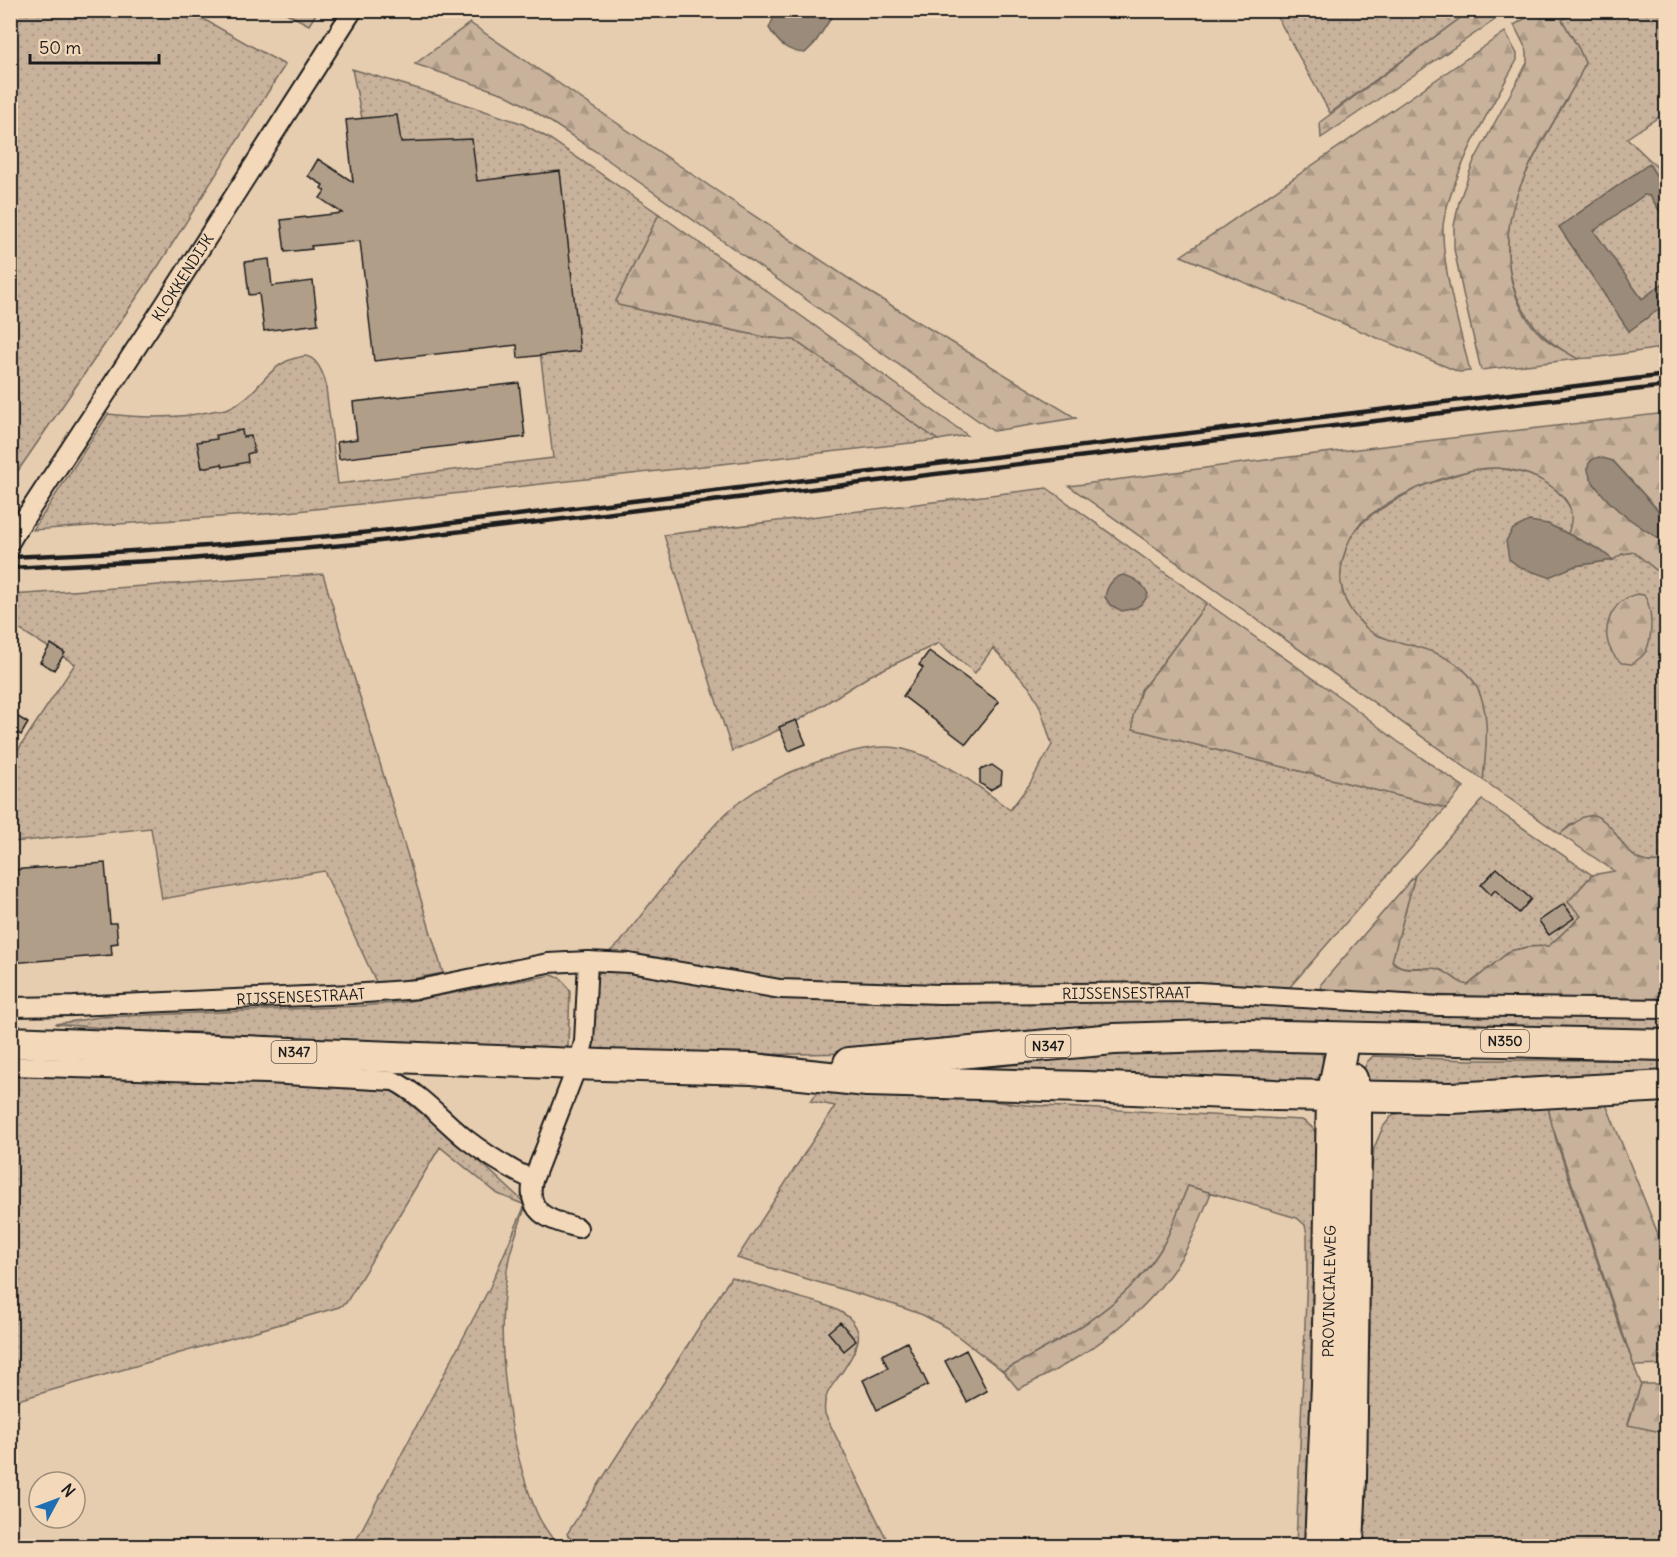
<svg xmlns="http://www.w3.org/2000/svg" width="1677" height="1557" font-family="Delius,sans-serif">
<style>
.grass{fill:url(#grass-dots);stroke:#72675c;stroke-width:1.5}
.forest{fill:url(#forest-firs);stroke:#72675c;stroke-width:1.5}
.water{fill:#9b8b7a;stroke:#685f54;stroke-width:1.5}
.building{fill:#b19e89;stroke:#1c1c1c;stroke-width:1.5}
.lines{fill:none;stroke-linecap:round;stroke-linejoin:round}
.street-casing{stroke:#1c1c1c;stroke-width:22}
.primary-casing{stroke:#1c1c1c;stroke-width:34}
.street{stroke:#f3d8ba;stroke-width:18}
.primary{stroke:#f3d8ba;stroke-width:30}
.rail{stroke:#1c1c1c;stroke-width:4.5}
.labels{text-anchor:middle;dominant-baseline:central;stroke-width:6;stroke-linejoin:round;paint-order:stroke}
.shield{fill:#f3d8ba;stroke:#5c544b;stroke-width:1.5}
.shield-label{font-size:14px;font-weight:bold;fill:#1c1c1c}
.street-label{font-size:15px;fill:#1c1c1c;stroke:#f3d8ba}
</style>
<defs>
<pattern id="grass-dots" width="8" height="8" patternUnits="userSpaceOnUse" patternTransform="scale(1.5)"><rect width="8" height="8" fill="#c8b29b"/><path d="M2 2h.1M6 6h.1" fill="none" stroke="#ab9885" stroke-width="1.8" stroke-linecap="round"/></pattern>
<pattern id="forest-firs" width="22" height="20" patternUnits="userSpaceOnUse" patternTransform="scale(1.5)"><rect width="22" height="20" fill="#c8b29b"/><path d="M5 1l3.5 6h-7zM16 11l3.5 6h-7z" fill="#ab9885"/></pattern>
</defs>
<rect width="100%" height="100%" fill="#e6cdb0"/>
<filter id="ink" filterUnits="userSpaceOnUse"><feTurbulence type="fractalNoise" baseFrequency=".0167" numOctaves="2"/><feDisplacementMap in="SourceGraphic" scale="12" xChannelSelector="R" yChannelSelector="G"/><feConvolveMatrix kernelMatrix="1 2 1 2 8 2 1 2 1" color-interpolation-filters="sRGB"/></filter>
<g filter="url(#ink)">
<path class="grass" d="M11 10 189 11 285 65 159 265 11 481Z
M1274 11H1470L1330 113Z
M1575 11H1666V112L1627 138 1655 165 1666 181V191L1649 164 1559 227 1629 331 1666 304V347C1652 349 1584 361 1576 358 1572 356 1568 353 1564 351 1549 342 1538 332 1528 317 1505 283 1502 233 1517 194 1533 154 1558 116 1579 77L1585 63 1579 49 1562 20Z
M352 69 422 90 521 123 550 139 659 214 616 301 648 312 764 337 794 340 938 440 279 513 33 530 108 414C143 418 178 419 213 411 219 410 226 410 231 407 258 396 266 365 296 358 296 358 304 356 305 356 316 357 322 371 325 380L338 484 553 458 536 318 363 123Z
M1644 195 1650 196 1663 216 1666 214V281L1642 299 1593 231Z
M1497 468C1522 472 1548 476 1564 499 1569 505 1573 511 1572 520 1572 525 1569 530 1568 534L1548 524 1549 576 1575 566 1613 560 1622 554 1634 552 1666 578V861C1636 868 1626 851 1611 829L1573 823 1560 834 1483 780 1486 740 1485 713 1390 640 1370 632 1353 614 1345 600 1340 580 1342 561 1349 539 1359 526 1374 513 1418 487 1471 470Z
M1047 488 1207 603 1158 669 1141 690 1133 729 1446 808 1289 988 1230 985H860C827 983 792 982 759 978 708 970 659 958 608 953L620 943C646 909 671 875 699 843 713 827 727 810 745 798 771 779 805 765 836 756 855 750 883 744 903 749 944 759 977 785 1010 810L1029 785 1052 745 1040 707 1030 688 993 648 975 673 939 643 871 675 796 722 732 751 664 535Z
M323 574 443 973 396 982 377 984 324 871 162 899 151 828 13 842 10 840V762L75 664 11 624V595Z
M1482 800 1592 875 1568 902 1581 916 1549 946 1528 947 1510 951 1468 985C1461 984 1458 980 1451 976 1445 973 1435 969 1428 968 1416 966 1401 972 1392 960L1415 875Z
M605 969 915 1000 1277 1002 1666 1016V1031L855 1053 732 1055 593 1052V978Z
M552 975 562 979 570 991 568 1046 565 1051 321 1040 199 1032 141 1031 55 1024 100 1017 361 1006 404 1002Z
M1189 1043 1320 1051C1328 1067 1326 1073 1312 1084L878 1067Z
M1373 1056 1469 1060H1666V1077L1369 1087 1363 1072 1367 1062Z
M11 1072 186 1076 393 1091 461 1144 526 1204C522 1218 517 1230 513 1244 509 1255 507 1268 506 1280 495 1347 510 1448 536 1511 541 1524 550 1535 558 1546H353L490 1287 525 1205 498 1194 440 1147 346 1303 339 1307 11 1402Z
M823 1087 934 1094 1026 1105 1302 1120C1316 1128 1317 1134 1320 1149L1308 1546H1296L1307 1273V1234L1305 1225 1297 1218 1188 1186C1179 1207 1172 1230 1161 1249 1126 1306 1060 1341 1003 1371L947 1328 923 1315 895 1305 737 1258 835 1106 810 1101Z
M1548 1106 1556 1140 1621 1331 1641 1384 1628 1424 1666 1433V1546H1357L1365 1447 1370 1331 1368 1213 1374 1148 1383 1127 1391 1117 1401 1112Z
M731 1277C753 1284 775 1290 797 1297 812 1301 830 1305 844 1314 850 1317 856 1325 858 1332 861 1343 850 1360 844 1369 833 1386 822 1393 825 1414L890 1546H575L567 1534Z"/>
<path class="forest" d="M315 10 317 12 309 25 282 11Z
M1548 10 1575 11 1562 20 1579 49 1585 63 1579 77C1559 114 1531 156 1517 195 1501 238 1505 295 1536 330 1547 343 1563 350 1578 359L1481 370 1463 293 1454 249V226L1459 202 1473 163 1527 63V51L1514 25 1534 13 1541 15Z
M1470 11H1508L1321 138 1320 122Z
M470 23 711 187 866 290 1076 418 993 431 595 151 525 105 504 94 415 64Z
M1505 32 1517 54V60C1495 100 1471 140 1455 183 1450 197 1444 212 1443 227 1442 271 1460 328 1470 371L1459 372 1181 256Z
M659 214 967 435 938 440 794 340 764 337 618 305 616 301Z
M1666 413V519L1613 461 1594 484 1620 511 1666 544V578L1634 552 1622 554 1613 560 1600 550 1568 534C1574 515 1573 504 1556 490 1539 476 1520 470 1498 468 1460 466 1383 498 1358 526 1350 536 1346 547 1343 559 1339 575 1340 593 1349 607 1354 616 1362 625 1370 631 1377 637 1390 640 1399 642 1426 649 1458 657 1474 682 1492 710 1486 748 1483 780L1069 486 1281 458Z
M1637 594 1644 595C1653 608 1653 637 1646 651 1643 657 1637 660 1632 664 1631 664 1623 663 1622 663 1619 661 1614 656 1612 652 1599 631 1611 600 1637 594Z
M1207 603 1348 703 1397 741 1464 787 1446 808 1133 729V716L1141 690 1158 669Z
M1594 815C1625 828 1621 871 1666 861V999C1552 1000 1437 996 1322 990L1321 984 1334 969 1415 875 1392 961C1403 974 1424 965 1438 969 1450 972 1457 984 1468 985L1510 951 1528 947 1549 946 1581 916 1568 902 1592 875 1614 871 1560 834 1583 817Z
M1606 1104 1666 1254V1365L1634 1366 1552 1125 1548 1106Z
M1188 1186 1211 1193C1201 1217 1192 1242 1178 1263 1141 1320 1079 1361 1018 1389L1003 1371C1059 1342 1127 1305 1161 1249 1172 1230 1179 1207 1188 1186Z
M1641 1384H1666V1433L1628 1425Z"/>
<path class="water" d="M777 10H835V12L815 43 805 53C787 52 778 43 769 28Z
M1649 164 1666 191V214L1663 216 1650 196 1644 195 1594 231 1642 299 1666 281V304L1629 331 1559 227Z
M1599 457 1613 461 1666 519V544C1651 533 1633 523 1619 511 1608 501 1569 464 1599 457Z
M1529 521 1548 524 1600 550 1613 560 1575 566 1549 577 1521 568 1509 559 1506 541 1513 529Z
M1123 575C1133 577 1144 584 1148 594 1144 606 1134 609 1122 611L1110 605 1105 597C1107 586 1112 578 1123 575Z"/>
<path class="building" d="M397 115 401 142 472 139 477 181 560 171 580 351 518 358 517 345 374 361 360 241 311 246 312 249 285 252 281 220 342 213 320 198 325 191 321 188 323 185 308 176 318 159 353 182 346 120Z
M269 259 272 286 313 281 318 324 264 331 259 294 249 295 245 262Z
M519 383 525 437 339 459 337 442 357 439 353 402Z
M242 430 243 437 251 436 254 452 247 454 248 462 223 467 222 464 202 468 197 442 217 439 216 435Z
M51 644 65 653 54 670 40 662Z
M929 651 999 702 966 744 903 696 923 668 919 665Z
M10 712 28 723 21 735 10 728Z
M796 720 806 744 789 751 779 727Z
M992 765 1002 772 1001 784 990 790 980 783V770Z
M105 863 110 923H116L118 943 111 944 112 955 10 963V870Z
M1497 868 1531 899 1519 913 1495 890 1491 895 1481 885Z
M1564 904 1574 918 1549 935 1539 921Z
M840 1322 856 1341 844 1351 828 1332Z
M907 1342 928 1385 877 1410 863 1380 888 1368 882 1355Z
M966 1350 987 1391 967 1402 945 1361Z"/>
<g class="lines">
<defs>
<g id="street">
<path id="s1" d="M10 542 17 530 163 307 353 10"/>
<path id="s2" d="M10 1007 74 1006 352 994 419 989 548 963 588 961 629 963 780 989 939 994 1198 992 1439 1006 1666 1009"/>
<path d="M10 1066 267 1074 394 1081C419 1093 444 1121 466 1139 487 1155 509 1169 533 1180"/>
<path d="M578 1228C552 1220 525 1215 533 1180L578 1064 584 1042 588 961"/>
</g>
<g id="primary">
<path d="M10 1042 602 1065 753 1069 867 1081 1085 1087 1275 1095 1451 1098 1666 1086"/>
<path d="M849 1063 1114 1039 1244 1035 1666 1045"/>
<path id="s3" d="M1320 1546 1327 1384 1332 1096 1344 1038"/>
<path d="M1348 1546 1351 1478 1356 1145V1096L1352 1079"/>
</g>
</defs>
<use href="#street" class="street-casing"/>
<use href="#primary" class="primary-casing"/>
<use href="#street" class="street"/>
<use href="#primary" class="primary"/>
<path class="rail" d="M10 557C145 552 278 542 411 528L1666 375
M10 568 190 559 355 544 1666 386"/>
</g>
</g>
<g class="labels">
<g class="shield">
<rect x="1481" y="1030" width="48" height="22" rx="4.5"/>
<rect x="1025.5" y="1035" width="45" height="22" rx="4.5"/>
<rect x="271.5" y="1041" width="45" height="22" rx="4.5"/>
</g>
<g class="shield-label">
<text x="1505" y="1041">N350</text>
<text x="1048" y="1046">N347</text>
<text x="294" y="1052">N347</text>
</g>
<g class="street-label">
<text stroke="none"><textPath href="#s1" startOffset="316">KLOKKENDIJK</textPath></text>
<text stroke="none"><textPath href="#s2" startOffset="1122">RIJSSENSESTRAAT</textPath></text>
<text stroke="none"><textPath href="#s2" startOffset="291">RIJSSENSESTRAAT</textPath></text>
<text stroke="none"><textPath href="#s3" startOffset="255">PROVINCIALEWEG</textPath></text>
</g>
</g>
<rect width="1677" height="1557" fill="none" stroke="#f3d8ba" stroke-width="36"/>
<rect x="18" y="18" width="1641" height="1521" fill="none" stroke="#1c1c1c" stroke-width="2" filter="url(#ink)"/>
<g transform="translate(57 1500) rotate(49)"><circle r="28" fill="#f3d8ba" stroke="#9d8d7b" stroke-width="1.5"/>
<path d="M0-4.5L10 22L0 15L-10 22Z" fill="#1f6fb2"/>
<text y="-9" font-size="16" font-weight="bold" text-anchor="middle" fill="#1c1c1c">N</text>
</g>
<path d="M30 54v9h129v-9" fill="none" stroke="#1c1c1c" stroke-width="3"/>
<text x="39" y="54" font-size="18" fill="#1c1c1c" stroke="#f3d8ba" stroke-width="4.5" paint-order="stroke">50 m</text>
</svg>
